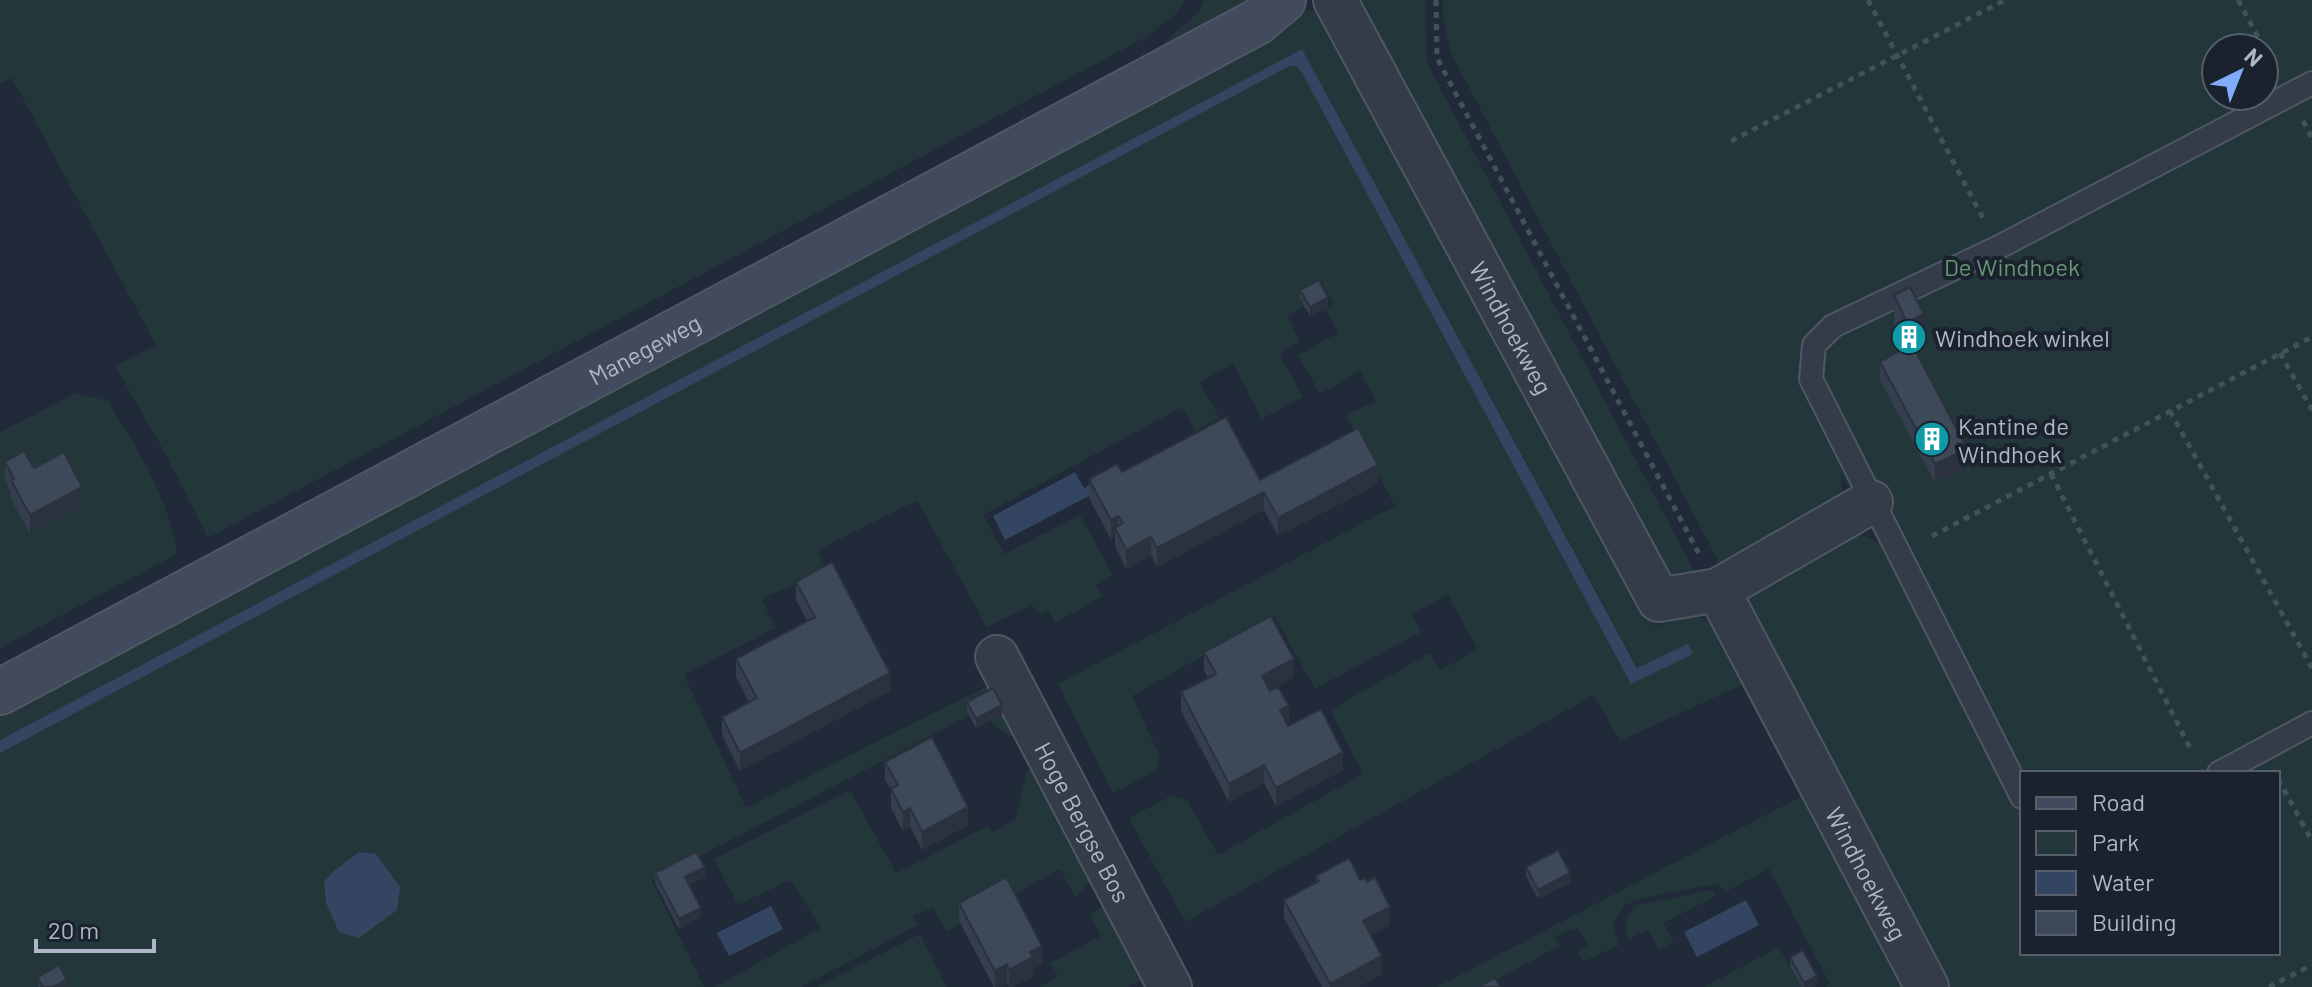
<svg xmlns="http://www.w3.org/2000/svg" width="2312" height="987" font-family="Barlow,sans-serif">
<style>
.green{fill:#23373a;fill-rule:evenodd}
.water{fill:#344561}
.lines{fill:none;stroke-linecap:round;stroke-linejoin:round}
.lane-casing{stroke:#4f5764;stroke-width:26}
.street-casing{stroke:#4f5764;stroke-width:46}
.secondary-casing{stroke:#4f5764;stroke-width:48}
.path{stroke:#405458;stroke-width:5;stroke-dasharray:6 6;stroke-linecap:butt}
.lane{stroke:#343c4a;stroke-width:22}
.street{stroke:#343c4a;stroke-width:42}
.secondary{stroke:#424b5d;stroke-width:44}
.wall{fill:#343e4d}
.shaded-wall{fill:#2b323e}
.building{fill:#3d4859;stroke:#2b323e;stroke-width:2}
.labels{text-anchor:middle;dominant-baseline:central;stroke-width:8;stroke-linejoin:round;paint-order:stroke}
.park-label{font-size:24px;fill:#669773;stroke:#1a222e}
.street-label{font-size:24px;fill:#afb7c6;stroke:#1a222e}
.poi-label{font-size:24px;fill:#afb7c6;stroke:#1a222e;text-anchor:start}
</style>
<rect width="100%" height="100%" fill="#212a39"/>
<path class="green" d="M0 0H1185L1174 16 1144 38 208 538 164 451 115 366 156 345 12 78 0 84Z
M1204 0H1251L1161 46 1200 10Z
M1350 0H1425L1427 63 1702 586 1677 583 1659 572Z
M1443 0H2312V987H1941L1742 593 1841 531 1859 533 1879 543 1841 473 1842 491 1833 507 1722 568 1450 51 1443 17ZM2216 48H2264V96H2216ZM2022 773H2278V953H2022Z
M1298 10 1314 11 1330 17 1655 626C1665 624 1676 619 1686 617 1721 612 1735 658 1748 682L1620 741 1594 695 1185 922 1129 818 1171 796 1187 800 1218 855 1363 774 1330 710 1430 653 1440 670 1478 650 1448 595 1412 614 1421 632 1315 689 1274 615 1132 696 1160 757 1155 771 1113 793 1058 684 1395 506 1346 415 1376 401 1360 371 1320 394 1298 355 1338 333 1326 310 1334 304 1320 278 1298 290 1304 306 1288 317 1300 342 1279 354 1303 397 1262 419 1233 363 1200 383 1219 417 1195 431 1182 407 983 515 1004 554 1080 515 1113 575 1096 584 1103 596 1055 623 1049 611 1040 615 1032 605 987 627 917 500 818 550 826 570 762 599 775 628 684 675 746 808 995 682 1023 737 1009 736 978 711 652 881 704 987H0V753L1290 66H1296L1302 73 1631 684 1688 645 1638 668 1302 49 0 740V710Z
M76 393 108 401C139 453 167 492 177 554L0 648V432Z
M1036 766 1095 874 1076 898 1060 869 947 931 933 908 913 916 918 925 801 987H715L821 928 790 880 738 905 714 859 850 790 896 873 988 826 993 832 1016 819 1026 773Z
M1806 794 1908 987H1826L1830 984 1769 869 1725 892 1718 884 1651 896 1624 905 1613 923 1619 945 1583 962 1578 952 1589 946 1578 928 1555 936 1559 946 1483 987H1437Z
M1712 890 1716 896 1663 923 1674 943 1659 951 1648 929 1628 940C1624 926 1626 917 1635 906Z
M1108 904 1148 976 1128 987H1039L1058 976 1050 963 1101 936 1090 914Z
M920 934 947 987H817Z
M1779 947 1801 987H1704Z"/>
<path class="water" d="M1302 49 1637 668 1688 644 1693 654 1631 684 1302 73 1296 66H1290L0 753V740Z
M1114 471 1119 480 1005 540 993 516 1075 472 1084 488Z
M359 852 376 854 400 887 397 910 359 938 339 932 326 903 324 882 334 871Z
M1746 900 1759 925 1697 957 1684 932Z
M771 906 783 929 729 956 717 933Z"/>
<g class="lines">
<defs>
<path id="lane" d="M2219 773 2312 723
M2022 797 1811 379 1814 345 1833 326 1999 247 2312 83"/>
<g id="street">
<path id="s1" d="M1335 0 1659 600 1718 590 1871 502"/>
<path id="s2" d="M1718 590 1927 987"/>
<path id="s3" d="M997 657 1170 987"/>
</g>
<g id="secondary">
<path id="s4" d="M0 692 1257 22 1283 0"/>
</g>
</defs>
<use href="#lane" class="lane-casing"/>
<use href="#street" class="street-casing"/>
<use href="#secondary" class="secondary-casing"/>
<path class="path" d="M1436 0 1437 58 1699 554
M1868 0 1985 222
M2238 0 2276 70
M2303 121 2312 138
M1731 141 2005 0
M2280 353 2312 410
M2170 411 2312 668
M2051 474 2190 748
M1932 536 2312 337
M2278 779 2312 841
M2269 987 2312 965"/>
<use href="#lane" class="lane"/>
<use href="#street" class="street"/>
<use href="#secondary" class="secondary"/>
</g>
<path class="wall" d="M1300 290 1328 307 1310 316 1300 299Z
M1894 295 1924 347 1916 351 1967 467 1935 483 1880 380V362L1904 349 1894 328Z
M5 462 34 468 82 506 30 533 11 499V493L5 480Z
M1122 472 1260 480 1378 484 1278 536 1264 510 1157 567 1151 555 1126 569 1115 546V536L1111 539 1089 498V479Z
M796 582 890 691 740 771 722 735V717L749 702 736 677V659L807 621 796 600Z
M1204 652 1294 677 1270 690 1289 724 1288 725 1343 770 1276 806 1264 783 1229 802 1181 711V692L1208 678 1204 670Z
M967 702 1002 714 976 728 967 712Z
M885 762 968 825 922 850 910 826 903 831 891 808V790L885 780Z
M1526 867 1570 883 1538 899 1526 876Z
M655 873 705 877 689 885 701 917 679 929 655 883Z
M1316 876 1360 880 1390 925 1371 935 1382 974 1358 987H1322L1284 918V900L1316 882Z
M959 903 1042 964 1033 969V976L1012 987H1009L1007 983 999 987H994L959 921Z
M1790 957 1817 986 1801 987 1790 966Z
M37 977 67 987H38Z"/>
<path class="shaded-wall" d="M1328 298V307L1310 316V307Z
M1924 314V347L1907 355V323Z
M1967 449V467L1935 483V464Z
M1378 465V484L1278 536V518Z
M82 487V506L30 533V515Z
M1264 492V510L1157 567V548Z
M1118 516V534L1115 528V536L1111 539V520Z
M1151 537V555L1126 569V550Z
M1294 659V677L1262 694V676Z
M890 673V691L740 771V753Z
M1002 705V714L976 728V719Z
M1289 706V724L1280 729V710Z
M1343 752V770L1276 806V788Z
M1264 765V783L1229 802V784Z
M968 807V825L922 850V832Z
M910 808V826L903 831V812Z
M705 867V877L685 887V877Z
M1570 873V883L1538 899V890Z
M1390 907V925L1363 939V921Z
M701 908V917L679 929V919Z
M1042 946V964L1033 969V976L1012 987H1009V970L1030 952Z
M1382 956V974L1358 987H1330V984Z
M1007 964V983L999 987H995V971Z
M1817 976V986L1804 987V983Z
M67 980V987H53Z"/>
<path class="building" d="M1319 280 1328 298 1310 307 1300 290Z
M1910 287 1924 314 1907 323 1894 295Z
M1912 344 1967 449 1935 464 1880 362Z
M1226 417 1260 480 1358 428 1378 465 1278 518 1264 492 1157 548 1151 537 1126 550 1115 528 1123 523 1118 516 1111 520 1089 479 1117 464 1122 472Z
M24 451 34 468 64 452 82 487 30 515 11 480 14 479 5 462Z
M832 562 890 673 740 753 722 717 757 698 736 659 815 617 796 582Z
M1271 616 1294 659 1262 676 1270 691 1278 687 1289 706 1280 710 1288 726 1321 709 1343 752 1276 788 1264 765 1229 784 1181 692 1216 674 1204 652Z
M993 688 1002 705 976 719 967 702Z
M932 737 968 807 922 832 910 808 903 812 891 789 898 785 885 762Z
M1558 850 1570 873 1538 890 1526 867Z
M696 852 705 867 685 877 701 908 679 919 655 873Z
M1349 858 1360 880 1365 878 1367 882 1375 877 1390 907 1363 921 1382 956 1330 984 1284 900 1319 881 1316 876Z
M1006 877 1042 946 1030 952 1033 957 1009 970 1007 964 995 971 959 903Z
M1803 950 1817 976 1804 983 1790 957Z
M59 965 67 980 53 987H43L37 977Z
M1495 978 1500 987H1479Z"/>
<defs>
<symbol id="building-disc" viewBox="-11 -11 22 22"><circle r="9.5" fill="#0f9aa8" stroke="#1a222e"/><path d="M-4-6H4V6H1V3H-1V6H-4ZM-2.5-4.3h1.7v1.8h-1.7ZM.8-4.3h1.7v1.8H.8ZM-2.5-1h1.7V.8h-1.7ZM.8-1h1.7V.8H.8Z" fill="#fff"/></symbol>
</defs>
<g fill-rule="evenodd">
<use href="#building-disc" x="1889" y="317" width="40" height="40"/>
<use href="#building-disc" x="1912" y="419" width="40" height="40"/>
</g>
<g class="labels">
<g class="park-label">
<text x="2012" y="266">De Windhoek</text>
</g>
<g class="street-label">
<text stroke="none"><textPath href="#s1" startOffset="372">Windhoekweg</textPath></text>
<text stroke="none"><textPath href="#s4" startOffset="730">Manegeweg</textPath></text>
<text stroke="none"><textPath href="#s3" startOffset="186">Hoge Bergse Bos</textPath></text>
<text stroke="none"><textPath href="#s2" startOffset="320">Windhoekweg</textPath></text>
</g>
<g class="poi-label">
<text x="1935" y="337">Windhoek winkel</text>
<text x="1958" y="425">Kantine de<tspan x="1958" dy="28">Windhoek</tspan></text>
</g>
</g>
<rect x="2020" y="771" width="260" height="184" fill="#1a222e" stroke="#565e6b" stroke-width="2"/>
<rect x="2036" y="797" width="40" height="12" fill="#424b5d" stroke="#565e6b" stroke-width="2"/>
<text x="2092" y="811" font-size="24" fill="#afb7c6">Road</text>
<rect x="2036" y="831" width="40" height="24" fill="#23373a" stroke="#565e6b" stroke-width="2"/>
<text x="2092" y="851" font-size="24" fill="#afb7c6">Park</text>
<rect x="2036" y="871" width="40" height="24" fill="#344561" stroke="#565e6b" stroke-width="2"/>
<text x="2092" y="891" font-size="24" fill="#afb7c6">Water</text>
<rect x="2036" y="911" width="40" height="24" fill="#3d4859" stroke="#565e6b" stroke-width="2"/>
<text x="2092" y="931" font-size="24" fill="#afb7c6">Building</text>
<g transform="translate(2240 72) rotate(43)"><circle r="38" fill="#1a222e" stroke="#565e6b" stroke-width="2"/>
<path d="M0-6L14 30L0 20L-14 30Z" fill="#81acf9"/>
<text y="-12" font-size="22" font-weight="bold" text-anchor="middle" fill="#afb7c6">N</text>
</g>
<path d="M36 939v12h118v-12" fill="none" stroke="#afb7c6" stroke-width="4"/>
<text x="48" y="939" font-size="24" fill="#afb7c6" stroke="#1a222e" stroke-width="6" paint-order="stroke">20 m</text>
</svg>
